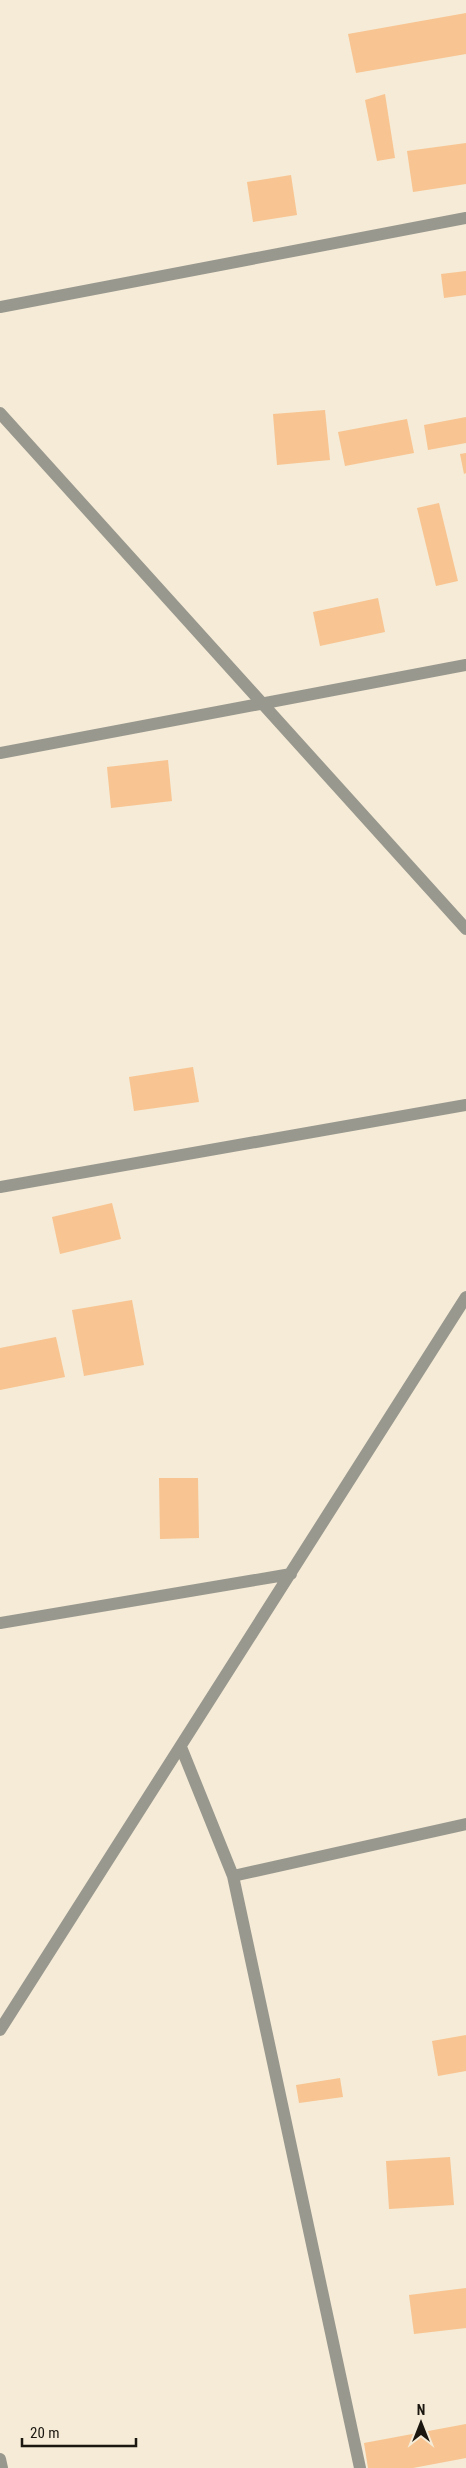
<svg xmlns="http://www.w3.org/2000/svg" width="466" height="2468" font-family="'Roboto Condensed',sans-serif">
<style>
.building{fill:#f8c491}
.lines{fill:none;stroke-linecap:round;stroke-linejoin:round}
.minor{stroke:#99988f;stroke-width:12}
</style>
<rect width="100%" height="100%" fill="#f5ebd6"/>
<path class="building" d="M466 13V54L356 73 348 34Z
M385 94 395 158 377 161 365 100Z
M466 143V184L413 192 407 151Z
M291 175 297 215 253 222 247 182Z
M466 271V295L444 298 441 274Z
M325 410 330 460 277 465 273 414Z
M466 417V443L428 450 424 425Z
M407 419 414 453 345 466 338 432Z
M466 453V473L464 474 460 454Z
M439 503 458 581 436 586 417 508Z
M378 598 385 632 320 646 313 612Z
M168 760 172 801 111 808 107 767Z
M193 1067 199 1102 134 1111 129 1077Z
M112 1203 121 1239 60 1254 52 1217Z
M132 1300 144 1365 84 1376 72 1310Z
M56 1337 65 1377 0 1390V1348Z
M159 1478H198L199 1538 160 1539Z
M466 2035V2071L438 2076 432 2041Z
M340 2078 343 2097 299 2103 296 2085Z
M450 2157 454 2205 389 2209 386 2161Z
M466 2288V2328L414 2334 409 2295Z
M466 2424V2458L413 2468H368L364 2443Z"/>
<g class="lines">
<path class="minor" d="M0 307 466 218
M0 413 466 929
M0 753 466 665
M0 1187 466 1105
M0 1623 291 1574
M181 1747 233 1876 360 2468
M233 1876 466 1824
M0 2030 466 1297
M0 2459 2 2468"/>
</g>
<g transform="translate(421 2423)" stroke="#f5ebd6" stroke-width="4" paint-order="stroke">
<path d="M0-4L9 19L0 12L-9 19Z" fill="#1b1710"/>
<text y="-8" font-size="14" font-weight="bold" text-anchor="middle" fill="#1b1710">N</text>
</g>
<path d="M22 2438v8h114v-8" fill="none" stroke="#1b1710" stroke-width="2.5"/>
<text x="30" y="2438" font-size="15" fill="#1b1710" stroke="#f5ebd6" stroke-width="4" paint-order="stroke">20 m</text>
</svg>
